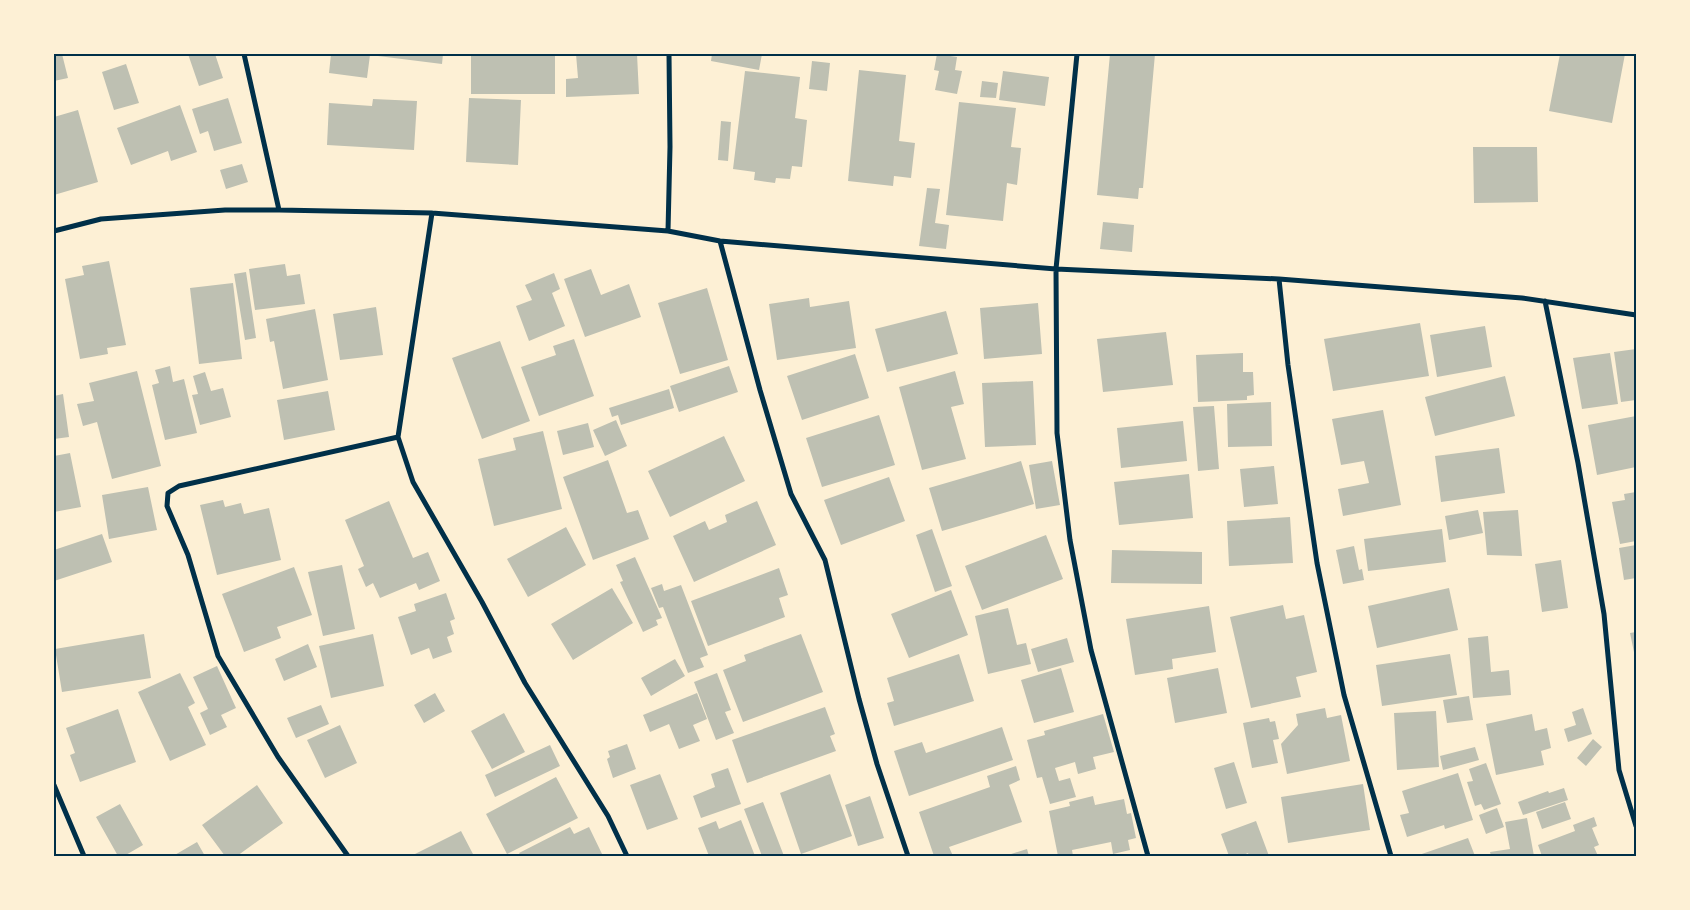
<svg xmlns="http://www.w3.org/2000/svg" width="1690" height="910" font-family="'Alegreya Sans',sans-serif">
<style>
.building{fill:#bec0b2}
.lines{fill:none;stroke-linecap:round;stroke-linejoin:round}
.minor{stroke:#003049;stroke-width:5}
.neatline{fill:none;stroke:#003049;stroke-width:2}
</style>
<rect width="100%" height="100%" fill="#fdf0d5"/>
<path class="building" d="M54 54H62L68 78 54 81Z
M188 54H215L223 78 199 86Z
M331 54H443L442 64 370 55 367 78 329 73Z
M471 54H555V94H471Z
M576 54H637L639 94 566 97V79L578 78Z
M712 54H762L759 70 711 61Z
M937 54 957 57 955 70 962 71 957 94 935 90 939 71 934 70Z
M1110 54H1155L1143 188H1139L1138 199 1097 195Z
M1560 54H1625L1612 123 1549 111Z
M812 61 830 63 827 91 809 89Z
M126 64 139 103 114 110 102 72Z
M859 70 906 75 899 141 915 143 911 178 894 176 893 186 848 181Z
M745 71 800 77 795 118 807 120 802 167 792 166 790 179 776 178 775 183 754 180 755 172 733 169Z
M1003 71 1049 77 1045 106 999 100Z
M982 81 998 83 996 98 980 97Z
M228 98 242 143 214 151 208 131 200 134 192 109Z
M469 98 521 100 518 165 466 162Z
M373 99 417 101 414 150 327 145 329 103 372 106Z
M959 102 1016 108 1011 147 1021 148 1017 185 1007 183 1003 221 946 215Z
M180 105 197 152 171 161 168 151 131 165 117 128Z
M78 110 98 182 54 195V117Z
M721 121 731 122 728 161 718 160Z
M1473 147H1537L1538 202 1474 203Z
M242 164 248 182 226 189 220 170Z
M927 188 940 189 935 223 949 225 946 249 919 246Z
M1103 222 1134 225 1132 252 1100 249Z
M109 261 126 345 107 348 108 354 80 359 65 279 84 275 82 266Z
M285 264 287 276 300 274 305 304 255 310 249 269Z
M591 269 601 295 629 284 641 317 585 337 564 279Z
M246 272 256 338 245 340 234 274Z
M554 273 560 289 552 293 565 326 529 341 516 306 532 300 525 285Z
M233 283 242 359 199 364 190 288Z
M707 288 728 360 680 374 658 303Z
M809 298 810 307 849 301 856 348 777 360 769 304Z
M1038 303 1042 354 984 359 980 308Z
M376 307 383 355 340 360 333 314Z
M315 309 328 380 283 389 274 341 270 342 266 319Z
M946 311 958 354 887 372 875 329Z
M1420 323 1429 376 1333 391 1324 339Z
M1485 326 1492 367 1437 377 1430 335Z
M1166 332 1173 385 1103 392 1097 339Z
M574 339 594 396 539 416 521 367 556 355 553 346Z
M500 341 530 421 482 439 452 358Z
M1636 349V400L1621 402 1614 352Z
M1243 353V372H1253L1254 395 1247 396V400L1198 402 1196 355Z
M1610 353 1618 404 1582 409 1573 358Z
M855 354 869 398 802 420 787 376Z
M170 366 173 382 184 379 197 433 165 440 152 385 159 383 155 370Z
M729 366 738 392 679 412 670 386Z
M137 371 161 466 112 479 97 422 83 426 77 404 94 401 89 383Z
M955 371 964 404 951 407 966 459 922 470 899 387Z
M205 372 211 391 223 388 231 417 200 425 192 395 198 394 193 376Z
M1505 376 1515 416 1435 436 1425 397Z
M1033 381 1036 445 985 447 982 383Z
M669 389 674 408 621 425 618 415 612 417 609 408Z
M328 391 335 430 284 440 277 400Z
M63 394 69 437 54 439V396Z
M1271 402 1272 446 1228 447 1227 404Z
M1214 406 1219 469 1198 471 1193 407Z
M1383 410 1401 505 1343 516 1338 489 1369 483 1364 461 1341 465 1332 419Z
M879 415 895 465 822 487 806 438Z
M1636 416V467L1597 475 1588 425Z
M616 420 627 446 605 456 593 430Z
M1183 421 1187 461 1121 468 1117 428Z
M588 423 594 447 563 455 557 431Z
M543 431 562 509 494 526 478 459 516 450 513 438Z
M724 436 745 481 670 517 648 471Z
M1499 448 1505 493 1441 502 1435 456Z
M70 453 81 507 54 512V456Z
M608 460 627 513 638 510 649 539 593 560 563 477Z
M1021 461 1034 504 942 531 929 488Z
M1052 461 1060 505 1036 509 1029 465Z
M1274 466 1278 504 1244 507 1240 469Z
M1189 474 1193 518 1119 525 1114 482Z
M889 477 905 521 841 545 824 500Z
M148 487 157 530 109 539 102 495Z
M1636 492V541L1620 544 1612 502 1625 500 1624 494Z
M223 500 225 507 241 503 244 514 269 508 281 560 217 575 200 505Z
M389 501 413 558 428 552 440 581 419 590 416 583 380 598 373 583 366 587 358 569 364 566 345 520Z
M757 501 776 545 694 582 673 536 705 521 709 530 727 522 725 515Z
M1478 510 1483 533 1449 540 1445 516Z
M1518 510 1522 556 1487 555 1483 512Z
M1290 517 1293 563 1229 566 1227 521Z
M566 527 586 565 528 597 507 559Z
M932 529 952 586 935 592 916 535Z
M1442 529 1446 562 1368 571 1364 539Z
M102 534 112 562 54 581V550Z
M1046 535 1063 579 982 610 965 566Z
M1636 545V578L1624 580 1619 548Z
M1354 546 1359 570 1362 569 1364 580 1343 584 1336 550Z
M1112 550 1202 552V584L1111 583Z
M635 557 662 618 656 620 658 625 643 632 620 582 623 581 616 565Z
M1561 560 1568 608 1542 612 1535 564Z
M342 565 355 629 323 636 308 572Z
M294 567 312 615 277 627 281 638 244 652 222 594Z
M779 568 788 595 779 598 785 617 708 646 691 601Z
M662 584 664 591 681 585 708 655 700 658 704 667 688 673 663 607 659 608 651 588Z
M612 588 633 623 573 660 551 624Z
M1449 588 1458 630 1377 648 1368 606Z
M951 590 968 635 909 658 891 614Z
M446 593 455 619 450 621 454 634 447 637 452 652 433 659 429 648 411 655 398 617 416 611 414 604Z
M1283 605 1286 619 1304 615 1317 672 1296 677 1301 697 1251 708 1230 617Z
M1209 606 1216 652 1172 659 1173 669 1135 675 1126 619Z
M1008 608 1017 645 1026 643 1031 664 988 674 975 616Z
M1636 632V657H1635L1630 633Z
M144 634 151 678 62 692 55 649Z
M373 634 384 686 331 698 319 646Z
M801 634 823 692 743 722 723 670 746 661 744 655Z
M1488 636 1491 672 1509 670 1511 695 1473 698 1468 638Z
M1067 638 1074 662 1038 672 1031 649Z
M308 644 317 667 284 681 275 659Z
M959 654 974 701 894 726 887 703 894 701 887 678Z
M1450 654 1457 695 1382 706 1376 665Z
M675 659 685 676 651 696 641 678Z
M217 666 236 708 221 715 227 727 210 735 200 713 208 709 193 677Z
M1061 668 1074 712 1034 723 1021 680Z
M1218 668 1227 713 1175 723 1167 678Z
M180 673 195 703 188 707 206 745 170 761 138 692Z
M717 673 731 710 725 712 734 733 716 740 694 682Z
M435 693 445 711 424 723 414 705Z
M697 693 707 719 693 725 700 741 679 749 669 724 650 732 643 715Z
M1469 696 1473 720 1447 723 1443 700Z
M321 705 329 724 296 738 287 718Z
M825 707 835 734 830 736 836 751 747 783 732 740Z
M1325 708 1327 718 1341 715 1350 761 1287 774 1281 744 1298 725 1296 714Z
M1583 708 1592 734 1568 742 1564 729 1576 725 1572 712Z
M118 709 136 762 80 782 70 755 75 753 66 728Z
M1436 711 1439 767 1397 770 1394 713Z
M504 713 525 752 492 769 471 731Z
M1103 714 1114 752 1093 757 1096 769 1078 774 1075 762 1055 768 1059 781 1070 778 1076 797 1050 804 1042 777 1037 778 1027 740 1045 735 1044 731Z
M1532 714 1535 731 1547 728 1551 748 1541 751 1544 765 1496 775 1486 724Z
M1269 718 1270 722 1275 721 1279 739 1273 740 1278 763 1252 768 1243 723Z
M340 725 357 763 325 778 307 740Z
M1002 727 1013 760 909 796 894 751 922 742 926 753Z
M1593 739 1602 747 1586 766 1577 758Z
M627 744 636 769 613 778 607 759 610 757 608 751Z
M550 745 560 766 495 797 485 775Z
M1475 747 1479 760 1443 770 1440 756Z
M1234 762 1247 803 1226 809 1214 768Z
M1486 763 1501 804 1484 810 1481 804 1475 806 1467 782 1473 781 1469 769Z
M1016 766 1020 780 1009 785 1022 822 949 847 953 856H934L919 812 990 787 987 776Z
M728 768 741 804 701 818 693 796 715 787 711 774Z
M1458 773 1473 820 1445 829 1444 825 1407 837 1400 815 1409 813 1402 791Z
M660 774 678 819 647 830 630 785Z
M830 774 852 836 801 854 780 793Z
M556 777 578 818 507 854 486 814Z
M1363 784 1370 830 1288 843 1281 797Z
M257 785 283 823 237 856H225L202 825Z
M1564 788 1568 800 1523 815 1518 802 1548 791 1549 793Z
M870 796 884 838 858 846 845 805Z
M1093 796 1095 805 1124 799 1127 814 1131 813 1136 838 1128 840 1130 850 1113 854 1111 842 1072 850 1073 856H1058L1049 811 1070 806 1069 802Z
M763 802 784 856H762L744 809Z
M1565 802 1571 819 1542 829 1536 812Z
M120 804 143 845 124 856H118L96 817Z
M1497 808 1504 827 1486 834 1479 815Z
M1594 817 1597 826 1592 828 1599 845 1594 847 1598 856H1542L1538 845 1575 831 1573 825Z
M1527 818 1534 856H1491L1490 852 1510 849 1505 822Z
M741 820 755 856H709L698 828 716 821 719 829Z
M1256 821 1269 856H1249L1248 853 1241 856H1229L1221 834Z
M570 827 574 834 589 827 603 856H521L519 853Z
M461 831 474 856H411Z
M1468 838 1475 856H1416Z
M197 842 205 856H173Z
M1027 849 1029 856H1005Z"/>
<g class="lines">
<path class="minor" d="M244 54 279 210
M1077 54 1056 269 1057 433 1070 540 1091 650 1148 856
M432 213 398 437 413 482 482 602 525 683 608 816 627 856
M54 231 101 219 225 210H279L432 213 668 231 720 241 1056 269 1279 279 1522 298 1636 315
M668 231 670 147 669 54
M720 241 760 390 791 494 825 560 859 699 877 764 908 856
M1279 279 1288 365 1317 563 1344 695 1391 856
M1545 301 1578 463 1604 614 1619 770 1636 826
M54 785 84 856
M348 856 278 757 218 656 188 555 167 506 168 493 179 486 398 437"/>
</g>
<rect width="1690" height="910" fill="none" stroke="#fdf0d5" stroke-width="110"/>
<rect x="55" y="55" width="1580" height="800" class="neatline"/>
</svg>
